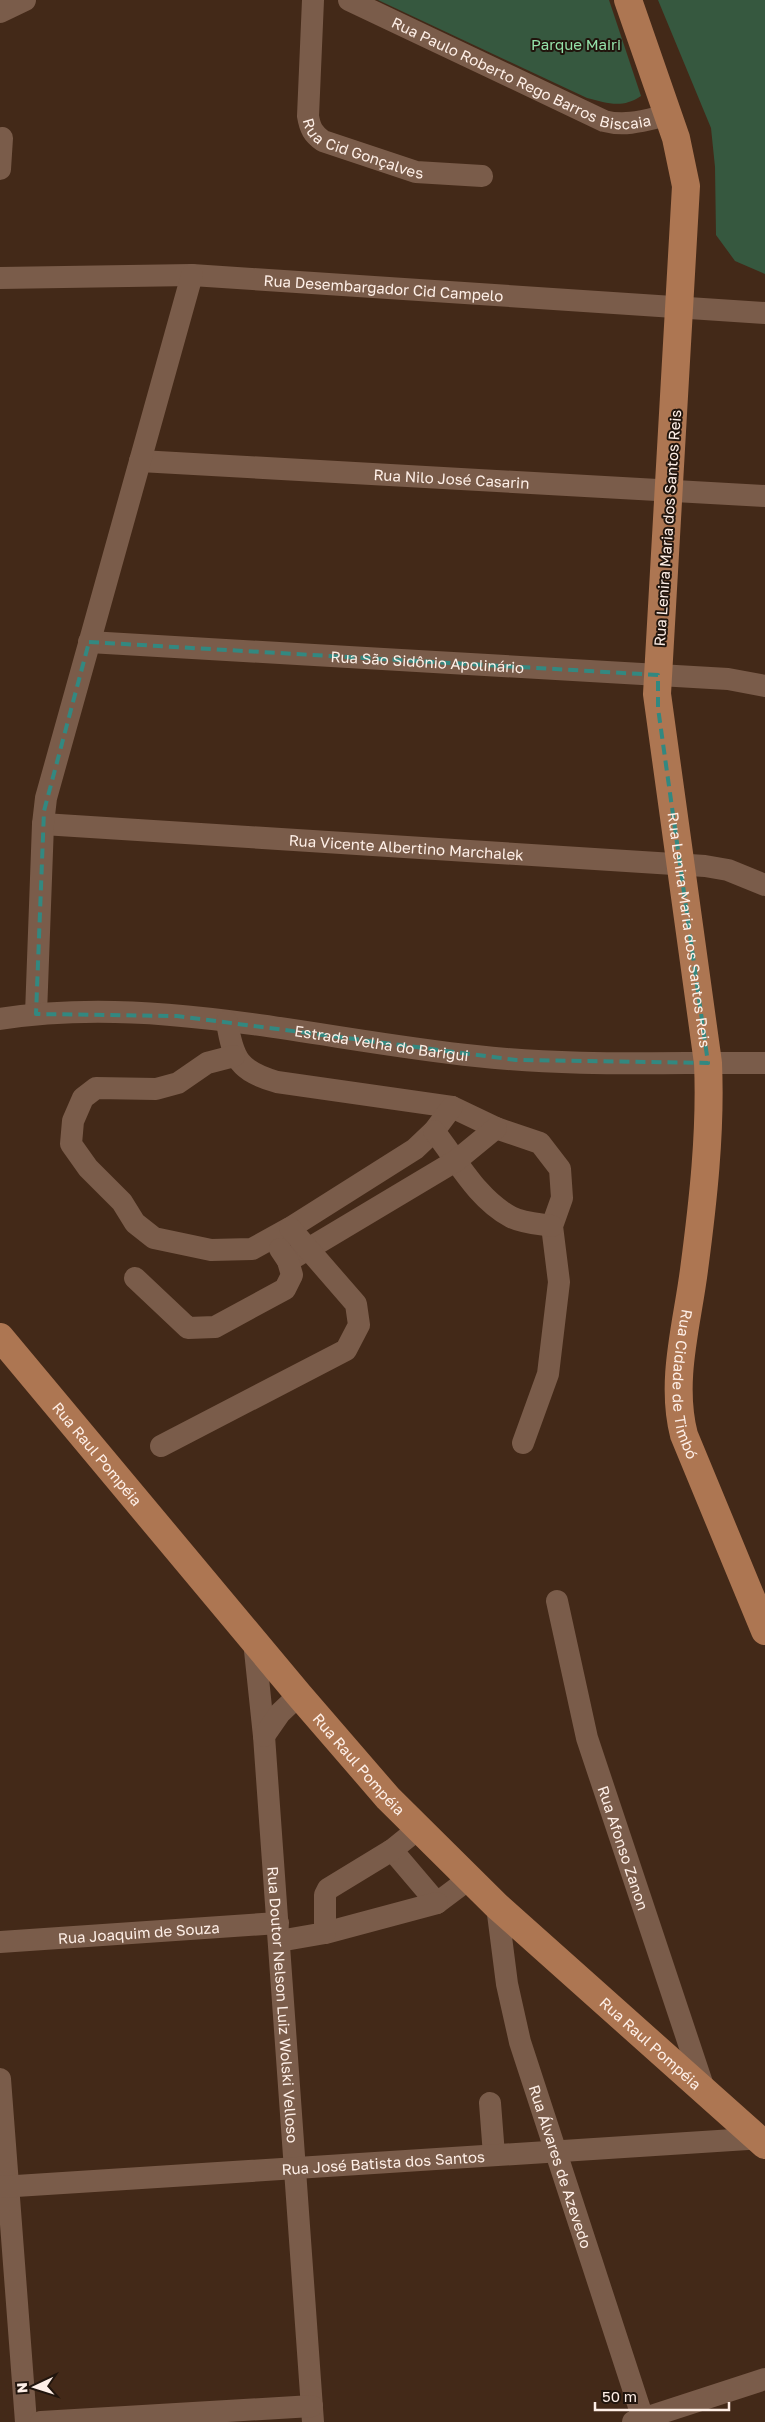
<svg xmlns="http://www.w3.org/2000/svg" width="765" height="2422" font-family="'Golos Text',sans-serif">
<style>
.green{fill:#36583f}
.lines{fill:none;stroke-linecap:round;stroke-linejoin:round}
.minor{stroke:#7a5c4a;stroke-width:22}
.major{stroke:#ad7652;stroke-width:28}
.marked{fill:none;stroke:#338880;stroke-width:4;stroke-dasharray:10 6;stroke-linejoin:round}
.labels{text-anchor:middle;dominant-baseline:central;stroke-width:4;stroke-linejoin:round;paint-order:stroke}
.park-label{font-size:15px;fill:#94e2a9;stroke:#21150d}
.street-label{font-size:15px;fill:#feefe7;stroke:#21150d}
</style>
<rect width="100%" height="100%" fill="#432918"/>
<path class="green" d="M378 0H609L641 96C622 109 607 103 587 98Z
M658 0H765V274L735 261 716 235 715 167 711 128Z"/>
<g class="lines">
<g class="minor">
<path id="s1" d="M313 0 308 116C310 128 313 134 323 141L416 172 482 176"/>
<path id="s2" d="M349 0 604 121C626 127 646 120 668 115"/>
<path d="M0 12 25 0"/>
<path d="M0 169 2 138"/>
<path id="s3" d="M0 278 192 275 765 313"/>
<path id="s4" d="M140 461 765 496"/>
<path id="s5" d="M89 642 728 679 765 686"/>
<path id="s6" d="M43 824 705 866 728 870 765 885"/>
<path d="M36 1014 43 824 46 798 192 275"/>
<path id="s7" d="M0 1019C156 994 320 1040 476 1056 572 1067 669 1062 765 1063"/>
<path d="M227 1022C233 1059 239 1071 277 1082L452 1107 496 1128 540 1143 560 1169 562 1198 552 1226 559 1282 548 1374 523 1443"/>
<path d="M234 1056 207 1063 178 1083 156 1089 96 1088 83 1098 73 1121 71 1144 88 1168 122 1202 135 1223 154 1238 211 1250 252 1249 290 1228 415 1149 434 1131 452 1107"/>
<path d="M434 1131C457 1160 477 1199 511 1217 522 1223 540 1224 552 1226"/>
<path d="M288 1261 457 1160 496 1128"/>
<path d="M135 1278 188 1328 215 1327 285 1289 292 1275 288 1261 280 1249"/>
<path d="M161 1446 346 1350 359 1325 356 1304 290 1228"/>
<path id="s8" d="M557 1601 587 1738 705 2092"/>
<path id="s9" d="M254 1641 264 1736 313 2422"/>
<path d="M264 1736 280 1713 299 1695"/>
<path d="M392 1850 437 1903 469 1879"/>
<path id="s10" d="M497 1906 507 1984 520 2042 644 2422"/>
<path d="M325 1933 437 1903"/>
<path d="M279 1941 325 1933V1895L328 1889 392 1850 418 1829"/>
<path id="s11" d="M0 1942 278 1923"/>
<path d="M0 2079 26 2422"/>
<path d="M490 2103 494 2155"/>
<path id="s12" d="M0 2187 765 2138"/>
<path d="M41 2422 312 2406"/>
<path d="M633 2422 765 2379"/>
</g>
<g class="major">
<path id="s13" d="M628 0 676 138 686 186 657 694 708 1063C711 1131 703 1202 694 1270 687 1325 670 1381 684 1435L765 1631"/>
<path id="s14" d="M0 1337 299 1695 388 1798 497 1906 765 2145"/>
</g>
</g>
<path class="marked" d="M89 642 658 675V708L708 1063 516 1060 177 1016 36 1014 44 811Z"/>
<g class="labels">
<g class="park-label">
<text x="576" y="44">Parque Mairi</text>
</g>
<g class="street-label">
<text stroke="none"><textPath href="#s2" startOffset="189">Rua Paulo Roberto Rego Barros Biscaia</textPath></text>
<text stroke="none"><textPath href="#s1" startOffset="185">Rua Cid Gonçalves</textPath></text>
<text stroke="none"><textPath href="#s3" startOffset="384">Rua Desembargador Cid Campelo</textPath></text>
<text stroke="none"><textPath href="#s4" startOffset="312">Rua Nilo José Casarin</textPath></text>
<text transform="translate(667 528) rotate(-86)">Rua Lenira Maria dos Santos Reis</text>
<text stroke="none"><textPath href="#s5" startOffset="339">Rua São Sidônio Apolinário</textPath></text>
<text stroke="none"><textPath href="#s6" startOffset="364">Rua Vicente Albertino Marchalek</textPath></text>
<text stroke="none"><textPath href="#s13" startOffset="942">Rua Lenira Maria dos Santos Reis</textPath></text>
<text stroke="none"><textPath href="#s7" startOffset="384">Estrada Velha do Barigui</textPath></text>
<text stroke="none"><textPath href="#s13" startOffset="1400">Rua Cidade de Timbó</textPath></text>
<text stroke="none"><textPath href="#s14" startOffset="152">Rua Raul Pompéia</textPath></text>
<text stroke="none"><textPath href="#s14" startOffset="558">Rua Raul Pompéia</textPath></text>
<text stroke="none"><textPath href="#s8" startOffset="256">Rua Afonso Zanon</textPath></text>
<text stroke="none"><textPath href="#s11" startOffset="139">Rua Joaquim de Souza</textPath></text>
<text stroke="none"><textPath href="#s9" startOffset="365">Rua Doutor Nelson Luiz Wolski Velloso</textPath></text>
<text stroke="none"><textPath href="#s14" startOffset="962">Rua Raul Pompéia</textPath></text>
<text stroke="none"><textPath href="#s12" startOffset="384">Rua José Batista dos Santos</textPath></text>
<text stroke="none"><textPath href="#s10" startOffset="269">Rua Álvares de Azevedo</textPath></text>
</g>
</g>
<g transform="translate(35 2387) rotate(266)" stroke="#21150d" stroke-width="4" paint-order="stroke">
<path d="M0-4L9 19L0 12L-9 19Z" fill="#feefe7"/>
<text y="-8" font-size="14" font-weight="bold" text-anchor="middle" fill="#feefe7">N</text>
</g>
<path d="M595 2402v8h134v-8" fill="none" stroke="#feefe7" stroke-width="2.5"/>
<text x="602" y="2402" font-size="15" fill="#feefe7" stroke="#21150d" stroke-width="4" paint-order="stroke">50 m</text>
</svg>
